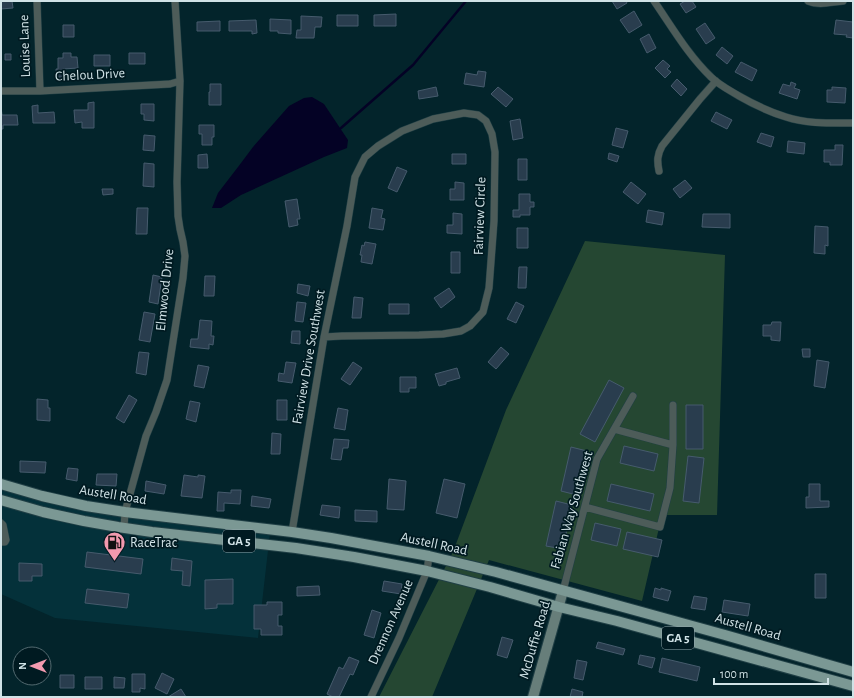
<svg xmlns="http://www.w3.org/2000/svg" width="854" height="698" font-family="'Alegreya Sans',sans-serif">
<style>
.built{fill:#04313a}
.green{fill:#254732}
.water{fill:#040225}
.lines{fill:none;stroke-linecap:round;stroke-linejoin:round}
.stream{stroke:#040225;stroke-width:2.5}
.building{fill:#293d4e;stroke:#465b6d}
.street-casing{stroke:#203f45;stroke-width:8}
.secondary-casing{stroke:#203f45;stroke-width:12}
.primary-casing{stroke:#203f45;stroke-width:12}
.street{stroke:#4d5c59;stroke-width:7}
.secondary{stroke:#677e7a;stroke-width:10}
.primary{stroke:#7b9894;stroke-width:10}
.labels{text-anchor:middle;dominant-baseline:central;stroke-width:3.5;stroke-linejoin:round;paint-order:stroke}
.shield{fill:#001a21;stroke:#92a6ab;stroke-width:1}
.shield-label{font-size:13px;font-weight:bold;fill:#d0e2e6}
.street-label{font-size:14px;fill:#d0e2e6;stroke:#001a21}
.poi-label{font-size:14px;fill:#d0e2e6;stroke:#001a21;text-anchor:start}
</style>
<rect width="100%" height="100%" fill="#03242b"/>
<path class="built" d="M1 482 76 500 270 533 258 638 55 618 1 594Z"/>
<path class="green" d="M585 241 725 255 717 515H662L642 601 489 560 432 697H379L453 552 506 410Z"/>
<path class="water" d="M312 97 324 104 348 140 347 148 324 157 241 195 221 208H212L218 193 238 167 253 147 289 106 304 98Z"/>
<g class="lines">
<path class="stream" d="M341 128 413 65 466 1"/>
</g>
<path class="building" d="M1 1H12L13 8 1 9Z
M612 1H626L627 3 617 9Z
M685 1H692L696 7 686 13 680 4Z
M634 11 642 25 629 33 620 20Z
M396 14V26H374V15Z
M337 15H358V26H337Z
M301 16 322 17 321 27H315L314 38H296L297 30H301Z
M270 19 291 20V34L278 33V31H270Z
M256 20 257 33 252 34V31H229V21Z
M836 20 853 22V38L846 37 847 35 834 34Z
M220 21V31H197V22Z
M705 23 715 38 706 44 696 29Z
M63 25H74V37H63Z
M649 34 656 48 647 53 640 39Z
M722 47 733 56 727 64 716 55Z
M63 53H71V57H77L78 68 63 69 64 77H57L56 69H58V58H63Z
M129 53H145V64H129Z
M5 54H11V60H5Z
M94 55H110V66H94Z
M663 60 670 66 667 69 671 72 665 78 655 68Z
M741 62 757 70 752 81 735 72Z
M478 71 486 72 484 87 464 84 466 73 477 75Z
M677 79 687 89 681 96 671 86Z
M791 82 796 84 794 88 800 90 797 99 779 93 783 84 790 86Z
M210 84H221V105H209V92H210Z
M436 87 438 96 419 99 418 91Z
M498 87 513 99 506 107 491 94Z
M832 87 846 88 845 103 827 102V90H832Z
M94 102V128H82V122L75 123 74 110H88V103Z
M141 104H154V121L144 120V114H141Z
M38 105V113L54 112 55 123H33L32 106Z
M1 107 2 115H17L18 125H3V129H1Z
M716 112 732 120 727 129 711 121Z
M520 119 523 138 513 140 510 121Z
M199 125H214V137H212V145H202V134H199Z
M616 128 628 131 623 148 612 145Z
M761 133 774 137 771 147 757 142Z
M144 135 155 136 154 151 143 150Z
M788 141 805 143 804 154 787 152Z
M835 145H843L842 165H830V162H824V150H835Z
M609 153 619 156 617 162 608 159Z
M207 154 208 168H198V155Z
M452 154H466V164H452Z
M518 159H527V180H518Z
M144 163 154 164V187L143 186Z
M397 167 407 171 397 192 388 188Z
M685 180 692 188 680 198 673 189Z
M455 182 464 183V200H450V189H455Z
M631 182 646 194 638 204 623 192Z
M102 189H113V194L103 195Z
M519 194H530V202H534V207H530V215H520V217H513V210H519Z
M297 199 300 219H297L298 225 289 227 285 201Z
M137 208H148L147 234H136Z
M372 208 383 210 381 218 385 219 383 230 369 228Z
M648 210 664 213 662 225 646 222Z
M453 213 462 214V234L447 233V225H453Z
M703 214H730V228L702 227Z
M815 226 828 227V246L825 245V254L814 253Z
M517 228H528V248H517Z
M365 242 376 244 372 264 361 262 362 255H360L362 245 364 246Z
M451 252H460V273H451Z
M519 267H527L526 288H518Z
M153 275 162 277 158 304 149 302Z
M205 276H215L214 296H204Z
M298 284 310 286 308 296 297 293Z
M449 288 455 297 441 308 434 298Z
M354 297 363 298 361 318H352Z
M297 302 306 303 303 322 295 321Z
M516 302 524 306 516 323 507 319Z
M389 304H409V314H389Z
M144 312 155 314 150 342 139 340Z
M200 320 212 321 211 336H214L213 345 209 344V349L190 347 191 339H198Z
M772 322H781L780 341 771 340V336H763V325H771Z
M292 331H300V344L291 343Z
M501 347 509 354 496 369 488 362Z
M802 349H810V357H803Z
M139 352 149 353 146 375 136 373Z
M817 360 829 362 825 388 814 386Z
M286 362 296 363 292 383 278 381 279 373 284 374Z
M353 362 362 368 350 385 341 379Z
M198 365 209 367 204 388 194 386Z
M457 368 460 378 446 382V384L439 386 435 374Z
M400 377H416V388H409V392H400Z
M609 380 624 388 595 442 580 434Z
M129 395 137 400 124 423 116 418Z
M37 399 48 400V408H50V421L37 420Z
M277 400H287V420H277Z
M190 401 200 403 196 422 186 419Z
M686 405H703V449H686Z
M338 408 348 410 345 430 334 428Z
M272 433 281 434 280 454H271Z
M334 439 349 440 348 448H343L341 460 331 459Z
M624 446 658 454 654 471 620 463Z
M571 447 587 451 577 495 561 491Z
M688 456 704 458 699 503 683 501Z
M20 461 46 462 45 473 20 472Z
M68 468 78 469 77 481 66 479Z
M97 474H117L116 486 96 485Z
M184 475 198 477V475L205 476 202 498 181 496Z
M389 479 406 481 404 510 387 509Z
M444 479 465 484 457 518 436 513Z
M146 481 166 485 164 494 145 491Z
M611 484 654 494 650 511 607 501Z
M809 484H820V501H829V507L806 508V497H809Z
M231 490H241L240 504 224 503V511H217L218 492 231 493Z
M252 496 271 499 269 508 251 506Z
M556 501 572 505 563 549 546 546Z
M322 505 340 507 339 518 320 515Z
M355 510 377 511V522L355 521Z
M595 523 621 529 617 546 591 540Z
M627 532 662 540 658 557 623 549Z
M87 552 143 559 141 574 85 567Z
M172 558 192 561 190 586 182 585 183 571 171 570Z
M19 563 42 564V576H32V581H19Z
M815 574H826V598H815Z
M233 579V604H217V608L205 609V580Z
M384 581 402 584 401 594 382 591Z
M319 586 320 595 297 596V587Z
M655 588 661 590V588L671 591 668 601 653 597Z
M87 589 129 594 127 608 85 603Z
M694 596 707 598 705 610 691 608Z
M724 600 750 604 748 616 722 612Z
M267 602H282V615H278V626H282V635H261V629H254V605H267Z
M372 610 381 613 374 638 364 635Z
M502 637 513 640 507 658 497 655Z
M598 642 625 649 623 655 596 648Z
M640 655 655 658 652 668 638 664Z
M349 657 359 661 353 675 350 674 339 697H333L327 694 339 667 343 669Z
M662 658 700 667 697 681 659 672Z
M577 660 587 662 583 680 574 678Z
M162 673 174 679 167 694 155 688Z
M132 674H145V689L140 688V692H132Z
M60 675H74V688H60Z
M85 677H102V689H85Z
M114 677 125 678 124 688H114Z
M181 689 186 697H168Z
M572 689 583 692 582 697H570Z"/>
<g class="lines">
<defs>
<path id="street" d="M37 1 40 91
M654 1C672 27 688 55 711 77 719 85 729 90 739 96 753 104 770 112 786 117 807 124 831 123 853 123
M808 1C819 6 831 2 843 1
M1 91H40L170 84 180 81
M659 171C657 161 657 155 662 146L700 99 716 81
M614 429 673 445
M585 507 660 527 670 488 673 445V405
M1 523 3 525 6 540 5 542H1
M124 528 125 512 146 436 156 412 167 380 183 278 185 256 183 242 180 229 178 216 177 182 180 81 175 1
M292 532 324 337 347 226 355 177 365 157 378 146 402 131 433 119 464 113 478 115 486 121 492 134 495 152 494 221 489 288 483 312 470 326 461 331 443 334 419 335 342 336 324 337
M563 591 597 459 633 396
M371 697 399 638 427 571 429 556"/>
<path id="secondary" d="M533 697 563 591"/>
<path id="primary" d="M1 484 42 496 86 506 125 512 292 532 331 538 429 556 496 572 725 635 853 672
M1 500 43 512 84 521 118 527 152 532 296 548 354 557 427 571 490 587 559 607 617 621 853 686"/>
</defs>
<use href="#street" class="street-casing"/>
<use href="#secondary" class="secondary-casing"/>
<use href="#primary" class="primary-casing"/>
<use href="#street" class="street"/>
<use href="#secondary" class="secondary"/>
<use href="#primary" class="primary"/>
</g>
<defs>
<symbol id="fuel-pin" viewBox="-11 -11 22 30"><path d="M0 17L-7.5 6A9.5 9.5 0 1 1 7.5 6Z" fill="#f29aaf" stroke="#001a21"/><path d="M-5.5-6h7V0h2V4h1.3V-2.5L3-4.5l.8-.8L6-3V5H2.5V1h-1V6h-7ZM-4.2-4.7v3.2H.2V-4.7Z" fill="#111"/></symbol>
</defs>
<g fill-rule="evenodd">
<use href="#fuel-pin" x="102" y="530" width="25" height="34"/>
</g>
<g class="labels">
<g class="shield">
<rect x="223" y="530" width="32" height="22" rx="3"/>
<rect x="662" y="627" width="32" height="22" rx="3"/>
</g>
<g class="shield-label">
<text x="239" y="541">GA 5</text>
<text x="678" y="638">GA 5</text>
</g>
<g class="street-label">
<text transform="translate(25 46) rotate(-92)">Louise Lane</text>
<text transform="translate(90 75) rotate(-3)">Chelou Drive</text>
<text transform="translate(480 216) rotate(-88)">Fairview Circle</text>
<text transform="translate(165 290) rotate(-84)">Elmwood Drive</text>
<text transform="translate(309 357) rotate(-80)">Fairview Drive Southwest</text>
<text transform="translate(113 495) rotate(9)">Austell Road</text>
<text transform="translate(572 510) rotate(-74)">Fabian Way Southwest</text>
<text transform="translate(434 544) rotate(12)">Austell Road</text>
<text transform="translate(391 622) rotate(-66)">Drennon Avenue</text>
<text transform="translate(748 627) rotate(16)">Austell Road</text>
<text transform="translate(535 640) rotate(-74)">McDuffie Road</text>
</g>
<g class="poi-label">
<text x="130" y="543">RaceTrac</text>
</g>
</g>
<rect width="854" height="698" fill="none" stroke="#d0e2e6" stroke-width="4"/>
<g transform="translate(32 666) rotate(270)"><circle r="19" fill="#001a21" stroke="#536a70"/>
<path d="M0-3L7 15L0 10L-7 15Z" fill="#f29aaf"/>
<text y="-6" font-size="11" font-weight="bold" text-anchor="middle" fill="#d0e2e6">N</text>
</g>
<path d="M714 678v6h114v-6" fill="none" stroke="#d0e2e6" stroke-width="2"/>
<text x="720" y="678" font-size="12" fill="#d0e2e6" stroke="#001a21" stroke-width="3" paint-order="stroke">100 m</text>
</svg>
